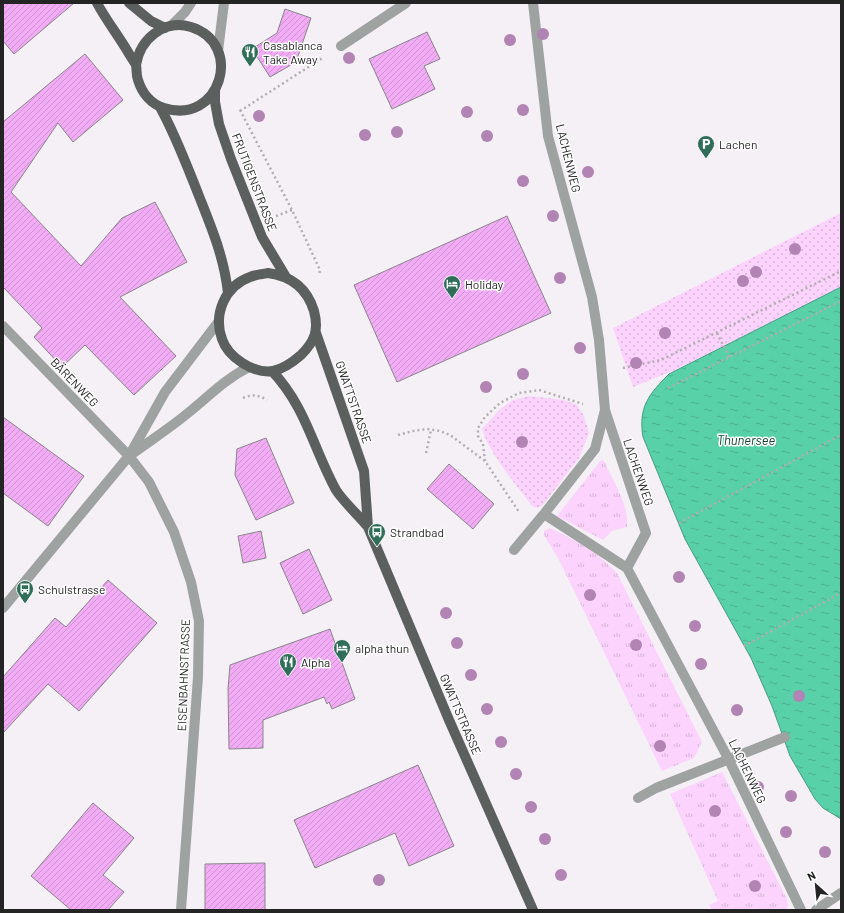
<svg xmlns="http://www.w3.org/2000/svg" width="844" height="913" font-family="Barlow,sans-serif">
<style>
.grass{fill:url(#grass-tufts)}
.park{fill:url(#park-dots)}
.water{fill:url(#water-ripples);stroke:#499c81}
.building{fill:url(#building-hatch);stroke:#8a858a}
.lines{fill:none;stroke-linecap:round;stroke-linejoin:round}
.path{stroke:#b2aeb2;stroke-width:2.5;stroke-dasharray:2 3;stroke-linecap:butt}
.minor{stroke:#9ea2a0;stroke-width:10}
.major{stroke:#5b605e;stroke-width:10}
.tree{fill:#b184b4}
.labels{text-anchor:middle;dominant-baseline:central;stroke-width:3;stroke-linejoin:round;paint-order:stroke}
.poi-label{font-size:12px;fill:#252425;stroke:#fff;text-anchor:start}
.street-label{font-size:12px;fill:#252425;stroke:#fff}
.water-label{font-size:13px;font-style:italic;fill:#104434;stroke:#fff}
</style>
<defs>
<pattern id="grass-tufts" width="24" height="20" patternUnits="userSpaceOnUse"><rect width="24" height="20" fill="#fbd3fc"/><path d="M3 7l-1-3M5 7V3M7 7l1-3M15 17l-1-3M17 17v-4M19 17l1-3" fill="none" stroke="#d7b5d8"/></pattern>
<pattern id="park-dots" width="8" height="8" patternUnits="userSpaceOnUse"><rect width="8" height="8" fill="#fbd3fc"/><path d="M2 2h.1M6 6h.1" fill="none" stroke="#d7b5d8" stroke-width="1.8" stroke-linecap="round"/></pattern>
<pattern id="water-ripples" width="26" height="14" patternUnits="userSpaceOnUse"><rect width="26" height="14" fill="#58d0a8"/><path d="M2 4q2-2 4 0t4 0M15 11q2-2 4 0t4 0" fill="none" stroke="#4cb290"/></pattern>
<pattern id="building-hatch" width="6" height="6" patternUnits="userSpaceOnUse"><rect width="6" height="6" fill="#f2acf5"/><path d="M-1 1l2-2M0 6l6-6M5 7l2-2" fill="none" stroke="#cf94d2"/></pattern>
</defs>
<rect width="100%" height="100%" fill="#f5f0f5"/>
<path class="grass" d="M601 460 604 461C613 481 629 504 627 527L612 531 603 540 557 516Z
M550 528C577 541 596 551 617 573L702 742 694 758 662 771 559 560 544 535V531Z
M722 772 787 899 788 906 786 910H712L709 905 718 901 670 794Z"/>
<path class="park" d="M841 213V287L675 370 633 387 613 328Z
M529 396 564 400 577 405 584 416 589 433 579 458 542 506 536 508 532 506C517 486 489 453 482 429L500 409 513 400Z"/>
<path class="water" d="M841 287V819L823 808 815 799 790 756 772 706 751 658 685 539 643 437C638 407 649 394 669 374Z"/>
<path class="building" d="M3 3H74L14 54 3 41Z
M285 9 311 18 296 62 270 77 252 49 277 33Z
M427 32 440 59 424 66 435 89 392 109 369 59Z
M85 54 123 100 73 142 58 123 11 192 81 266 122 218 155 202 187 262 120 297 176 356 134 395 85 345 62 367 34 337 42 328 3 287V122Z
M507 216 551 313 397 382 354 285Z
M3 417 84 476 48 526 3 493Z
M266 438 294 503 256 520 235 475 237 449Z
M449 464 494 504 473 529 427 489Z
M261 531 266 558 243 563 238 536Z
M309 549 332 600 303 614 280 563Z
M108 580 157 623 79 711 48 684 3 733V677L55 618 66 627Z
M330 629 355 699 332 709 329 702 327 704 324 697 263 720V748L229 749 228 689 230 665Z
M418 765 454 846 409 866 395 833 315 868 294 820Z
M93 803 134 838 103 875 124 892 108 910H71L31 876Z
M265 863V910H205V864Z"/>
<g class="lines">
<path class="path" d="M240 110 292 210 320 270 319 276
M240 111 324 57
M276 216 292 210
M717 333 729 357
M623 368 661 360 841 271
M668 388 841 301
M243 398C252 394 259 395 267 400
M398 435 413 431 427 429 440 431 450 435 485 461 519 512
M426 453 431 430
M485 461 483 444 478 436V428L485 417 500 403 519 393 539 390 583 404
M679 523 841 435
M744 646 841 593"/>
<path class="minor" d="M533 3 548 136 592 297 599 340 605 410 646 533 627 568 729 760 801 910
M171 26 185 12 191 3
M341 46 406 3
M218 51 224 3
M3 326 129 456 149 482 174 532 191 582 199 621 198 677 181 910
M132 454C151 440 170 428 188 413 208 397 225 379 249 367
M544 514 627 568
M514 550 544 514 595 449 605 410
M3 608 129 456 165 392 219 321
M638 798 656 788 785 737
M816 910 841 893"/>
<path class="major" d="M97 3C106 20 118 35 128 52 130 56 134 61 136 65 137 70 136 75 138 80 142 93 151 104 164 108 220 126 245 44 191 27 164 19 140 39 136 65
M129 3 151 21 165 28
M215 90V102L219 124 231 159 262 237 286 277
M160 107C176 136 187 166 199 196 212 229 224 257 228 293
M268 273C291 276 307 288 314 311 319 330 315 341 301 355 293 362 283 369 273 371 253 374 228 357 222 339 213 314 225 286 250 277 255 275 262 274 268 273Z
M316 333 364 471 368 527 449 720 533 910
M272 371C306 407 313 448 336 490 342 500 360 517 368 527"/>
</g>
<g class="tree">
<circle cx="543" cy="34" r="6"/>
<circle cx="510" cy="40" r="6"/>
<circle cx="349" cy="58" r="6"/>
<circle cx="523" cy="110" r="6"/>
<circle cx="467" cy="112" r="6"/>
<circle cx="259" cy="116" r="6"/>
<circle cx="397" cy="132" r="6"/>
<circle cx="365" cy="135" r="6"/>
<circle cx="487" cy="136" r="6"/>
<circle cx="588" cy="172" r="6"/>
<circle cx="523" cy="181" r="6"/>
<circle cx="553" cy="216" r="6"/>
<circle cx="795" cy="249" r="6"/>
<circle cx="756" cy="272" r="6"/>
<circle cx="560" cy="278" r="6"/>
<circle cx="743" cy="281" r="6"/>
<circle cx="665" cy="333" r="6"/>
<circle cx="580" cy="348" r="6"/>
<circle cx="636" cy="363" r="6"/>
<circle cx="523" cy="374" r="6"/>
<circle cx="486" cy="387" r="6"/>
<circle cx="522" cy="442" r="6"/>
<circle cx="679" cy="577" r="6"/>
<circle cx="590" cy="595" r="6"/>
<circle cx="446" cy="613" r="6"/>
<circle cx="695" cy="626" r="6"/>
<circle cx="457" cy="643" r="6"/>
<circle cx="636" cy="645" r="6"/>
<circle cx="701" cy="664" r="6"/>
<circle cx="471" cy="675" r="6"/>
<circle cx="799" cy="696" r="6"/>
<circle cx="487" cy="709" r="6"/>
<circle cx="737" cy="710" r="6"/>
<circle cx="501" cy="742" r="6"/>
<circle cx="660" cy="746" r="6"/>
<circle cx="516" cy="774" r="6"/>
<circle cx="758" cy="787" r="6"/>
<circle cx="791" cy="796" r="6"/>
<circle cx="531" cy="807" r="6"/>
<circle cx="715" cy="811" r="6"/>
<circle cx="786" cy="832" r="6"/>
<circle cx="545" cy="839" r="6"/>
<circle cx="825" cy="852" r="6"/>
<circle cx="561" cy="875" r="6"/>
<circle cx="379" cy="880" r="6"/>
<circle cx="755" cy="886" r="6"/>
</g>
<defs>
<symbol id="restaurant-pin" viewBox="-11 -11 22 30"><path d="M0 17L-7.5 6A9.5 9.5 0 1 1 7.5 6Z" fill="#316e59" stroke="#fff"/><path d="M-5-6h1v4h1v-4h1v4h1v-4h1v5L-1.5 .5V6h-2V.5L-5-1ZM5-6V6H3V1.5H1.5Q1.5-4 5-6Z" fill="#fff"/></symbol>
<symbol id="parking-pin" viewBox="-11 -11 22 30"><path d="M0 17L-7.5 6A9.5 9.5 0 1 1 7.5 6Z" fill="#316e59" stroke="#fff"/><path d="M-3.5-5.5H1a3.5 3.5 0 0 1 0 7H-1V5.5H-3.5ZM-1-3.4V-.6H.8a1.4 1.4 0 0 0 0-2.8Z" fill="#fff"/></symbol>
<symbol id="hotel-pin" viewBox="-11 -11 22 30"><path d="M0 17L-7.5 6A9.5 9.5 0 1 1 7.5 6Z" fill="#316e59" stroke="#fff"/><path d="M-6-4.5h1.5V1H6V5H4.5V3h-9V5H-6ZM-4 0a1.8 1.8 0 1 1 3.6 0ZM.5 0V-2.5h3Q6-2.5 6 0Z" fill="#fff"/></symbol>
<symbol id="bus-pin" viewBox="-11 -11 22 30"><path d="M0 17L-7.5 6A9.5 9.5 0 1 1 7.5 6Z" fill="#316e59" stroke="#fff"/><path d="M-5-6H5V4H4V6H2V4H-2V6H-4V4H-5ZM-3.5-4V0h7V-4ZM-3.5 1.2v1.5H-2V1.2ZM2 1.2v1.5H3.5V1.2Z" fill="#fff"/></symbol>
</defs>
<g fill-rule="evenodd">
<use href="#restaurant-pin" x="240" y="42" width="20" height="27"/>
<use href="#parking-pin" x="696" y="134" width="20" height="27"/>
<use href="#hotel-pin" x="442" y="274" width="20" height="27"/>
<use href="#bus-pin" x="367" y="522" width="20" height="27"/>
<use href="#bus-pin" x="15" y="579" width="20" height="27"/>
<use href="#hotel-pin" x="332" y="638" width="20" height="27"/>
<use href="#restaurant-pin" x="278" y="652" width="20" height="27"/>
</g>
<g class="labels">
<g class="poi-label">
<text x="263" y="45">Casablanca<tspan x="263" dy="14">Take Away</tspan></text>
<text x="719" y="144">Lachen</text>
<text x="465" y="284">Holiday</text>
<text x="390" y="532">Strandbad</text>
<text x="38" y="589">Schulstrasse</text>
<text x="355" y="648">alpha thun</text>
<text x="301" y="662">Alpha</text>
</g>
<g class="street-label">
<text transform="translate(569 158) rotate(76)">LACHENWEG</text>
<text transform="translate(255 182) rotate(69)">FRUTIGENSTRASSE</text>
<text transform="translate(75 382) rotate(46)">BÄRENWEG</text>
<text transform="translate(354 402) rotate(71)">GWATTSTRASSE</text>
<text transform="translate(639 472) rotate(71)">LACHENWEG</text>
<text transform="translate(183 675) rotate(-88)">EISENBAHNSTRASSE</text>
<text transform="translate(461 714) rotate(67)">GWATTSTRASSE</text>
<text transform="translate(748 771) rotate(64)">LACHENWEG</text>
</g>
<g class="water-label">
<text x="746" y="440">Thunersee</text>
</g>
</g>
<rect width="844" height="913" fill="none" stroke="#252425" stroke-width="8"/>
<g transform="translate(816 885) rotate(333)" stroke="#ffffff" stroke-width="3" paint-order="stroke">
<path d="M0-3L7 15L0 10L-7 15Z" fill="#252425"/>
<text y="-6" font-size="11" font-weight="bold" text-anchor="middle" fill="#252425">N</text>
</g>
</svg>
